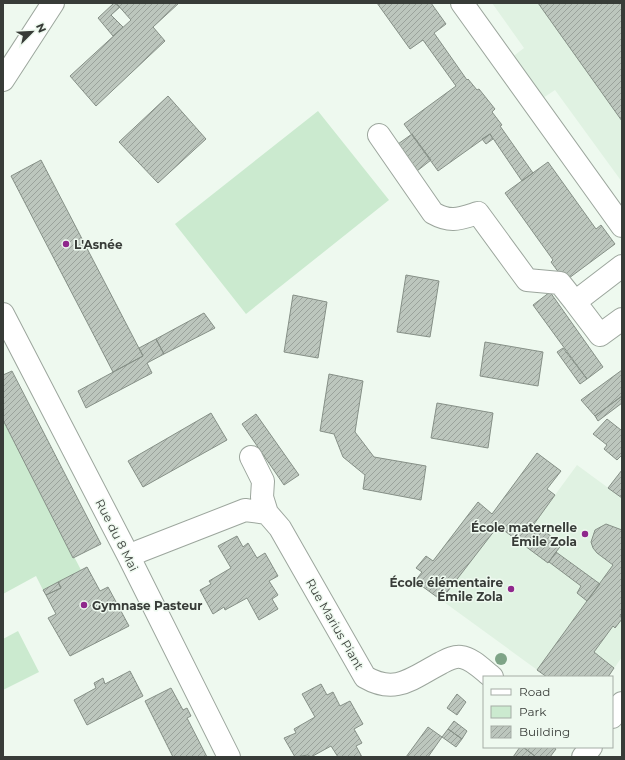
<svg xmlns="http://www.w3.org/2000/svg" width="625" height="760" font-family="Montserrat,sans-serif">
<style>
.built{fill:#e0f2e2}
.park{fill:#cbeacf}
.building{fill:url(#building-hatch);stroke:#869087}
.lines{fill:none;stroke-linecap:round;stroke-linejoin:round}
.minor-casing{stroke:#9ca69d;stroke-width:24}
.minor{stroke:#fff;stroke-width:22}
.tree{fill:#7ea487}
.poi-dot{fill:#8f278c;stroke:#eef9ef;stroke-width:1.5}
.labels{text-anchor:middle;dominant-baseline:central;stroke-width:3;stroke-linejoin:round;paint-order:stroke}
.poi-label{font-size:12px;font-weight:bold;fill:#383c38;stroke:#eef9ef;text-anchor:start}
.street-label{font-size:12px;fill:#383c38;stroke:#eef9ef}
</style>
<defs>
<pattern id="building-hatch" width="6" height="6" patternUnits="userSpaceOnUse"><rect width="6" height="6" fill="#bcc6bd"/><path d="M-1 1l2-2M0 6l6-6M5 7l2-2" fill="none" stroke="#9aa29b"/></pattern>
</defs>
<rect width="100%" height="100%" fill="#eef9ef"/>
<path class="built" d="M492 3H622V182L555 90 540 100 511 58 524 48Z
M537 453 561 471 547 489 555 495 577 465 622 498V657L608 677H547L415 581 422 572 416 568 426 556 433 560 478 502 492 514Z"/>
<path class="park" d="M318 111 389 200 246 314 175 224Z
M3 420 81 570 43 590 36 576 3 594Z
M18 631 39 672 3 690V639Z"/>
<path class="building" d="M114 3 120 7 111 15 123 27 113 36 98 18Z
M116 3H179L153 27 165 41 96 106 70 76 131 20Z
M377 3H431L446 24 434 33 467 80 468 79 477 90 479 89 495 109 492 112 502 125 500 126 533 173 522 181 490 134 438 171 404 124 456 86 423 40 410 49Z
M538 3H622V121Z
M168 96 206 139 158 183 119 142Z
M412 134 431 160 417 171 398 144Z
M490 134 493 139 486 144 482 139Z
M41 160 143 356 113 372 11 176Z
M548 162 596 229 601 225 615 244 565 281 551 262 553 260 505 193Z
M406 275 439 281 430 337 397 332Z
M550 292 603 367 587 379 533 305Z
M293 295 327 302 318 358 284 352Z
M204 313 215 328 164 354 156 339Z
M156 339 164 354 147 363 152 373 86 408 78 391 143 356 139 348Z
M485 342 543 352 538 386 480 376Z
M563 348 587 379 580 384 557 352Z
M622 370V396L595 416 581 400Z
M12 371 101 544 73 558 3 420V375Z
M329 374 363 381 355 432 374 457 426 466 421 500 363 489 365 475 343 457 334 434 320 431Z
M622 396V403L598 421 595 416Z
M437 403 493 413 488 448 431 438Z
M211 413 227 440 143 487 128 461Z
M256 414 299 475 284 485 242 424Z
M607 419 621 430 622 429V455L617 460 604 449 607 445 593 434Z
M537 453 561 471 547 489 555 495 534 524 562 544 548 563 498 526 441 600 415 581 422 572 416 568 426 556 433 561 478 502 492 514Z
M622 470V498L608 488Z
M606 524 622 530V613L620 615 622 619 615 628 613 626 594 652 614 668 608 677H547L537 670 613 565 597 553 593 548 591 542 595 530Z
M237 536 243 547 248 543 257 558 265 553 278 576 269 581 278 595 272 599 278 609 259 620 247 598 225 610 224 607 213 614 200 590 211 584 209 581 231 568 218 546Z
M556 552 600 584 587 601 577 593 581 586 549 562Z
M87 567 100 591 108 587 129 626 70 656 48 618 56 614 46 595 61 588 58 582Z
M58 582 61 588 46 595 43 590Z
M130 671 143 696 87 725 74 700 96 688 94 683 103 678 105 684Z
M321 684 327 695 333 692 340 706 350 701 363 724 354 729 362 743 356 746 362 757H338L331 746 311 757 308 755 295 757 284 738 296 733 294 729 315 717 302 694Z
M171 688 183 710 187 708 191 716 187 718 207 757H173L145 701Z
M457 694 466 702 457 715 447 708Z
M454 721 467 731 462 739 448 729Z
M428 727 442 737 428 757H406Z
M448 729 462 739 456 747 442 737Z
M520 747H523L536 757H513Z
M523 747H553L556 749 550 757H536Z"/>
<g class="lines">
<defs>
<path id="minor" d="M462 3 622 226
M3 80 53 3
M379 135 433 213C451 223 459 219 478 213L527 280 560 283 575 302
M622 266 575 302 600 335 622 319
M3 314 129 557 229 757
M251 457 263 481 262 497 267 513 280 528 365 677C396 695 412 678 441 663 447 660 454 656 461 657 472 658 484 671 492 677
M129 557 140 551 245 510 267 513
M612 717 622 703
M583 757 591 747"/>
</defs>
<use href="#minor" class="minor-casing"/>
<use href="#minor" class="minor"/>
</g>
<circle class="tree" cx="501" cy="659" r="6"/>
<g class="poi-dot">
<circle cx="66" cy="244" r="4"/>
<circle cx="585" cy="534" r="4"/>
<circle cx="511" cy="589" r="4"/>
<circle cx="84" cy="605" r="4"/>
</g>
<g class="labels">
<g class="poi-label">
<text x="74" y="244">L'Asnée</text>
<text x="577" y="527" text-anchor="end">École maternelle<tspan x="577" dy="14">Émile Zola</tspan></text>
<text x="503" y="582" text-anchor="end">École élémentaire<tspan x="503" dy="14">Émile Zola</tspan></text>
<text x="92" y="605">Gymnase Pasteur</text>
</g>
<g class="street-label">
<text transform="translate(117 535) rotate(63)">Rue du 8 Mai</text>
<text transform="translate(335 624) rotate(60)">Rue Marius Piant</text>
</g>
</g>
<rect width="625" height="760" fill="none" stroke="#383c38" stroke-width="8"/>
<rect x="483" y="676" width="130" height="72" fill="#eef9ef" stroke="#a5ada6"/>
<rect x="491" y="689" width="20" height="6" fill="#ffffff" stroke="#a5ada6"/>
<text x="519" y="696" font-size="12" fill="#383c38">Road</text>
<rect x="491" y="706" width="20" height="12" fill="#cbeacf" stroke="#a5ada6"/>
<text x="519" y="716" font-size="12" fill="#383c38">Park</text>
<rect x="491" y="726" width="20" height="12" fill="url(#building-hatch)" stroke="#a5ada6"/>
<text x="519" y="736" font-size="12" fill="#383c38">Building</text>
<g transform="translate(32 32) rotate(66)" stroke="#eef9ef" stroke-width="3" paint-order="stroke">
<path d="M0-3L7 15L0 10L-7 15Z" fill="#383c38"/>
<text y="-6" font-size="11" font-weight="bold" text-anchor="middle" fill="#383c38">N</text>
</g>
</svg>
